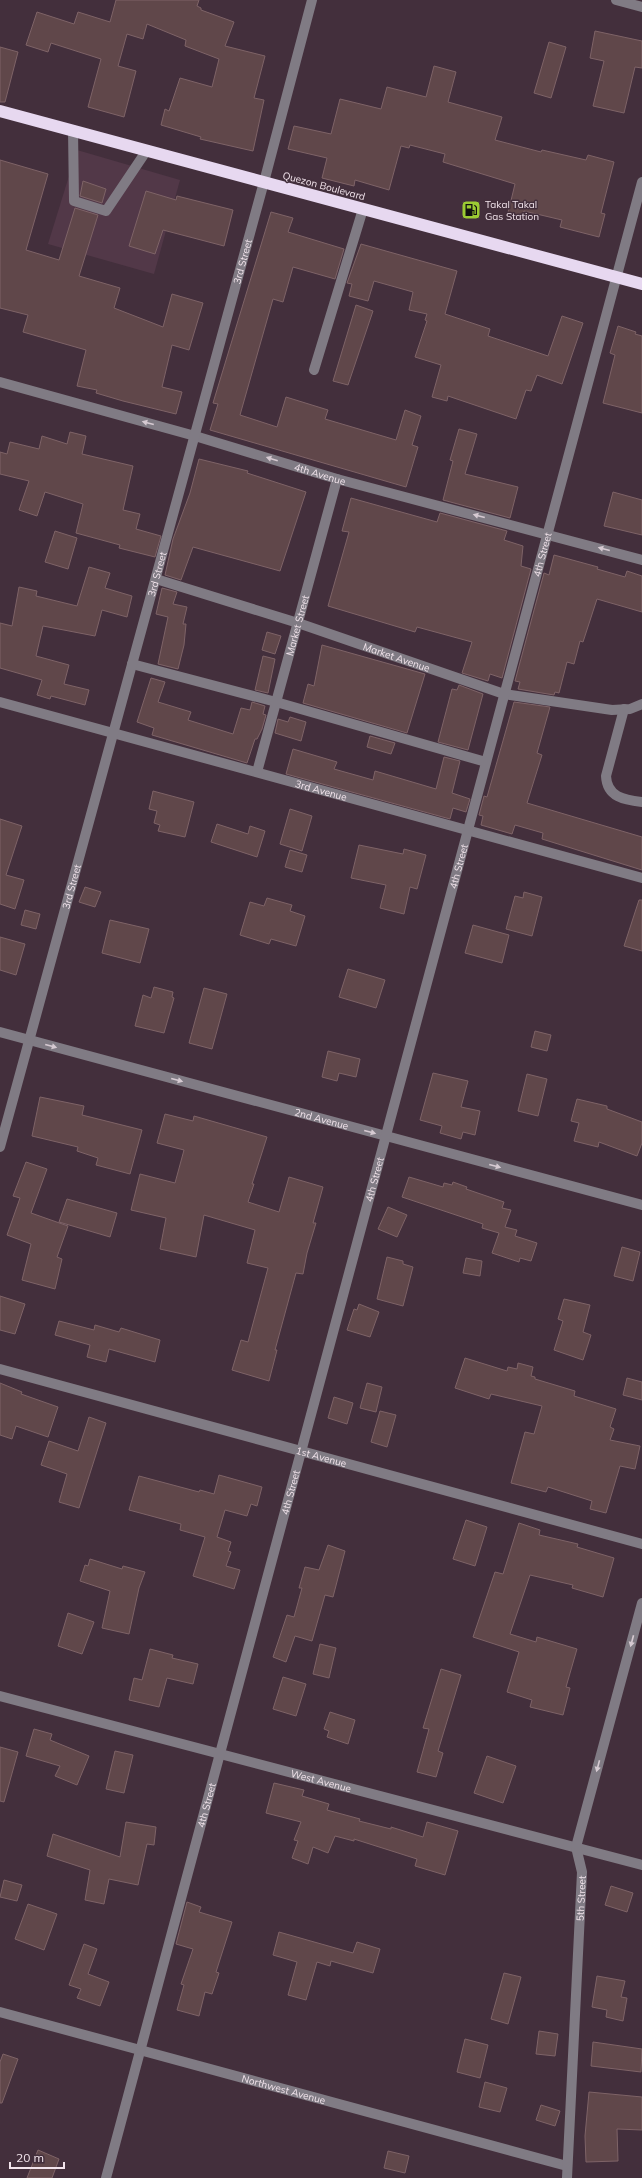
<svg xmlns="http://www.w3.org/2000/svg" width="642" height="2178" font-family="Mulish,sans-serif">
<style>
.built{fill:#523848}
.building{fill:#60474a;stroke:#7e6367}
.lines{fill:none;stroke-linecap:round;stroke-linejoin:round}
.minor{stroke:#807b84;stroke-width:10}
.highway{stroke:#e7d8f0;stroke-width:12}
.oneway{fill:#d6cad2}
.labels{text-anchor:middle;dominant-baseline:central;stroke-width:3;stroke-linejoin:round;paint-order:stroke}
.street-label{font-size:10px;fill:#f2e4ec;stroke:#432f3c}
.poi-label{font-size:10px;fill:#f2e4ec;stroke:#432f3c;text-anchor:start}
</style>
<rect width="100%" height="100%" fill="#432f3c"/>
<path class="built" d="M77 150 180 180 154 274 48 244Z"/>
<path class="building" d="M116 0H199L197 6 201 8V10L234 22 225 46 265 56 254 98 264 100 253 151 200 139 201 137 161 125 165 109 169 111 180 78 212 87 219 59 185 46 186 40 147 24 143 39 127 34 118 66 136 71 124 117 88 107 101 59 51 43 48 52 26 45 37 12 74 24 78 12 110 22Z
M595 31 642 41V68L635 67 624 113 593 106 604 61 590 58Z
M549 42 566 47 551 98 534 93Z
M0 47 18 52 5 102H0Z
M434 66 456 72 448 102 502 117 495 140 541 152 542 150 586 160 588 155 614 162 601 213 605 214 599 237 560 227 562 220 524 211 522 217 508 213 515 184 443 162 445 154 410 145 409 148 401 146 389 190 355 180 354 186 322 178 327 158 288 149 294 126 331 134 340 99 381 109 387 87 426 97Z
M0 160 48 174 26 250 59 260 75 208 98 215 79 276 120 288 114 308 163 327 172 294 203 303 189 350 172 345 162 387 182 392 176 414 123 401 96 393 97 390 77 386 86 350 23 332 28 315 0 308Z
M83 181 106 189 102 203 80 196Z
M146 191 176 200 177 196 233 210 224 246 163 230 155 254 129 246Z
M271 212 293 218 288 232 344 249 335 279 293 267 283 302 273 299 240 415 277 427 286 397 328 410 325 419 396 440 405 410 421 416 412 445 418 447 406 487 210 430 218 404 213 403Z
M361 244 457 271 445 314 490 329 488 336 548 356 562 316 583 323 562 384 537 375 531 391 526 390 516 419 448 396 447 401 432 397 441 365 415 357 427 321 425 320 427 314 409 310 413 292 374 281 368 301 349 296 352 284 347 283Z
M356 305 373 311 348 385 333 381Z
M618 326 636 332 635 334 642 336V413L603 403 615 355 610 353Z
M459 429 477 434 465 474 518 487 510 518 443 500 453 461 450 460Z
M70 432 86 436 82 454 133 466 123 510 140 514 136 529 161 536 155 557 119 548 120 545 76 533 83 504 45 492 37 516 19 510 29 481 0 474V452L7 454 10 442 39 449 42 436 67 444Z
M199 459 248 471 247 473 306 492 280 571 193 547 181 580 165 575 173 539 190 493Z
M613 492 642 500V535L604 526Z
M351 498 437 522 440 513 507 531 504 540 523 546 521 566 531 569 502 678 490 674 488 681 462 673 472 642 417 627 415 632 328 606 349 532 342 531Z
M55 531 77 538 68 569 45 562Z
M554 555 598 567 597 569 625 577 627 571 642 576V612L597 599 583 642 580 641 574 664 567 662 559 693 555 692 554 695 518 689 520 682 515 681 544 573 549 575Z
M89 567 110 573 105 588 132 596 127 617 102 610 95 636 43 626 36 656 69 665 64 684 89 690 85 705 51 696 50 699 37 695 42 680 0 668V623L12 626 19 587 37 591 36 596 77 606Z
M162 588 177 592 173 604 187 607 183 624H186L184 645 178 669 158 664 168 617 156 614Z
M267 632 281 636 275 654 262 650Z
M322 645 425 674 407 733 303 703 308 684 314 686Z
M263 656 275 659 268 693 255 690Z
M151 678 165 682 158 702 191 712 188 720 233 734 241 708 250 710 252 702 265 706 263 714 266 715 262 729 257 739H255L247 763 152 735 154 728 137 722Z
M459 685 483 694 468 750 438 742 452 689 457 690Z
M514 702 550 707 537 753 542 755 527 803 642 837V870L542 839 543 833 515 825 512 834 481 825 483 816 479 815 484 796 487 797Z
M290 717 306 722 301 741 275 733 278 719 288 722Z
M370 736 395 743 391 754 367 747Z
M293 749 337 762 334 769 373 780 375 771 436 789 444 757 460 761 452 793 470 799 466 812 453 808 450 819 286 774Z
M153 791 194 802 185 837 158 831 160 825 154 823 157 811 149 809Z
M290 809 312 816 302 851 280 844Z
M0 819 22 826 6 875 24 880 15 909 0 904Z
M217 824 248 834 250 826 265 831 257 857 211 842Z
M359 845 403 854 404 849 426 855 417 889 410 887 404 914 380 908 386 885 351 878Z
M290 850 307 855 302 872 285 867Z
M85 887 101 892 95 907 79 902Z
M524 892 542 897 532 936 506 929 515 896 523 898Z
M267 898 292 905 290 911 305 916 296 946 271 939 269 944 240 935 250 902 264 906Z
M639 900H642V951L624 946Z
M25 910 40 914 36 929 21 925Z
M110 920 149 929 140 963 102 953Z
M473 925 509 935 502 963 465 953Z
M0 937 25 944 16 975 0 970Z
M348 969 385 980 376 1008 339 997Z
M154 987 173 992 172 997 174 998 164 1033 135 1026 143 995 151 998Z
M204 988 227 994 212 1049 189 1043Z
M535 1031 551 1035 547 1051 531 1047Z
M328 1051 360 1059 356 1077 339 1073 337 1081 322 1077Z
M433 1073 468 1081 461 1107 480 1111 475 1135 463 1132 461 1139 440 1133 442 1126 420 1120Z
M527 1074 547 1079 538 1116 518 1111Z
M40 1097 84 1106 82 1115 142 1130 130 1174 96 1165 98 1158 77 1151 78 1147 32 1136Z
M577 1099 607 1106V1109L642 1122V1143L637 1156 599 1142 598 1147 574 1141 579 1123 571 1121Z
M165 1114 193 1121 194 1116 267 1137 252 1184H254L248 1202 279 1212 289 1177 323 1187 313 1223H316L307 1253 303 1274 296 1273 275 1350H277L269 1381 232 1370 241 1340 248 1342 268 1268 247 1263 255 1230 204 1215 196 1257 160 1249 166 1218 131 1210 140 1174 175 1183 184 1150 157 1143Z
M26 1162 47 1169 31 1213 68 1226 57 1257 62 1259 55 1289 22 1280 31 1244 7 1235 20 1198 13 1196Z
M409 1177 443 1187 444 1183 452 1185 453 1182 467 1187 466 1189 504 1202 502 1208 511 1210 505 1227 517 1230 515 1236 537 1243 531 1261 520 1258 519 1262 492 1253 499 1233 482 1228 483 1224 402 1197Z
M67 1199 117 1213 110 1237 59 1222Z
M388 1207 407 1215 397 1237 378 1229Z
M622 1247 640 1252 633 1281 614 1276Z
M387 1257 403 1261V1264L413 1267 403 1306 377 1299Z
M466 1258 482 1261 480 1276 463 1273Z
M0 1296 25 1304 15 1334 0 1330Z
M564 1299 590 1305 583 1332 591 1335 583 1360 554 1350 563 1321 558 1319Z
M359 1304 379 1312 370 1337 347 1330 354 1309 357 1310Z
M59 1321 94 1330 95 1325 119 1332 121 1328 160 1340 155 1362 109 1349 106 1362 87 1357 90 1345 55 1335Z
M465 1358 507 1371 508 1367 517 1369 518 1363 533 1367 531 1376 535 1377V1379L575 1391 574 1396 616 1409 610 1427 614 1429 610 1440 640 1446 635 1469 620 1466 606 1513 590 1509 592 1501 548 1487 546 1492 511 1483 525 1432 534 1434 542 1406 491 1394 489 1399 455 1388Z
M627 1378 642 1382V1400L623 1395Z
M0 1383 22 1392 21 1394 58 1407 48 1437 16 1426 12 1439 0 1435Z
M367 1383 382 1387 376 1412 360 1408Z
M334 1397 353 1403 347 1424 328 1418Z
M380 1411 396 1415 387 1447 371 1442Z
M89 1417 106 1423 79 1508 59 1502 67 1474 41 1465 49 1441 78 1451Z
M219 1475 262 1487 257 1506 251 1504 247 1516 225 1510 217 1537 231 1542 228 1551 231 1552 226 1566 240 1570 234 1589 193 1576 205 1537 180 1530 181 1524 129 1510 139 1476 199 1492 200 1490 214 1494Z
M466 1520 487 1527 475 1566 453 1559Z
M519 1523 540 1530 539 1535 578 1544 577 1547 614 1558 603 1597 572 1588 573 1585 530 1575 510 1634 536 1642 537 1637 577 1649 566 1687 570 1688 563 1715 530 1707 532 1700 507 1692 519 1652 473 1637 495 1572 503 1574Z
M328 1545 345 1551 333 1597 325 1595 312 1641 295 1636 286 1662 273 1657 287 1615 294 1617 302 1588H299L305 1567 319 1570Z
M90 1559 122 1569 123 1566 145 1572 139 1588 129 1634 102 1628 110 1591 80 1581 85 1565 88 1566Z
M68 1613 94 1622 82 1654 58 1646Z
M320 1644 336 1648 329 1678 313 1674Z
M150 1649 173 1655 172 1658 198 1664 193 1684 167 1678 159 1707 129 1700 134 1678 142 1680Z
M441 1669 461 1675 438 1751 443 1753 436 1777 417 1772 429 1729 423 1728Z
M283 1677 306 1684 296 1716 273 1709Z
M330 1712 355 1720 348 1744 327 1737 329 1731 324 1729Z
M34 1729 52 1734 50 1740 89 1756 77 1785 55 1776 60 1766 26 1756Z
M0 1747 18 1752 4 1802 0 1801Z
M115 1751 133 1755 124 1793 106 1789Z
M487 1756 516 1766 503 1803 474 1793Z
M274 1783 304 1790 302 1796 329 1804 327 1810 360 1819 359 1821 391 1829V1827L423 1837 427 1822 458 1831 445 1875 415 1866 417 1859 354 1839V1841L335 1836 328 1853 313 1847 308 1864 292 1858 298 1841 294 1840 301 1822 266 1813Z
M126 1822 156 1827 154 1845 147 1844 138 1885 109 1879 104 1904 85 1900 90 1870 47 1856 53 1834 120 1857Z
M4 1880 22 1885 17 1901 0 1897Z
M611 1886 633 1893 627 1912 605 1905Z
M187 1902 201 1907 199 1912 232 1922 216 1972 219 1973 212 1994 205 1992 199 2016 177 2010 184 1985 181 1984 193 1949 176 1944Z
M28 1904 57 1914 44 1950 15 1939Z
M279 1932 353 1953 357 1942 380 1949 373 1973 331 1961 330 1966 317 1962 306 2000 288 1995 297 1962 273 1955Z
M84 1944 97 1949 88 1974 109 1982 100 2006 77 1998 81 1989 69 1985Z
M504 1973 521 1977 508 2024 491 2019Z
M597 1976 625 1981 621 1997 627 1998 623 2021 606 2017 607 2010 592 2007Z
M539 2031 558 2034 555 2056 536 2054Z
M465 2039 488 2045 480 2078 457 2072Z
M593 2042 642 2049 641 2072 591 2066Z
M3 2054 18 2059 2 2103H0V2062Z
M485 2082 507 2088 500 2112 479 2107Z
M589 2092 642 2097V2130L617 2129 618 2161 586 2162 585 2136Z
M541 2105 560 2111 555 2126 536 2120Z
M38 2150 59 2159 52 2178H27Z
M388 2151 409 2156 405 2173 384 2168Z"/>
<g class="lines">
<g class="minor">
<path d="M616 0 642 7"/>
<path d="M73 130 74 201 106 211 147 150"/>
<path d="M314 370 363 209"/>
<path id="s1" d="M0 382 195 436 337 479 642 560"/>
<path id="s2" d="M156 579 298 623 504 694 612 710 630 709 642 704"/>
<path d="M132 664 276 702 486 762"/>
<path id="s3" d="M0 702 642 878"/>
<path d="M624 709 606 776C607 797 624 800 642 802"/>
<path id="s4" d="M257 772 337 479"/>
<path id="s5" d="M0 1032 642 1205"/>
<path id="s6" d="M0 1147 264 182 312 0"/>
<path id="s7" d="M0 1369 642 1544"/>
<path id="s8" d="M0 1696 642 1865"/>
<path id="s9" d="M0 2012 567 2166"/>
<path id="s10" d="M106 2178 642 182"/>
<path id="s11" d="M567 2178 582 1872 576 1847 642 1603"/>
</g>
<path class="highway" d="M0 111 642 284"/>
</g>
<defs><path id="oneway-solid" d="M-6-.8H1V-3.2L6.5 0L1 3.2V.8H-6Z"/></defs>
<g class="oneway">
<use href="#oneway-solid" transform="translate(148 423) rotate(-165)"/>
<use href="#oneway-solid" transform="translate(272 459) rotate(-163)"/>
<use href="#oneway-solid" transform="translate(479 516) rotate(-165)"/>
<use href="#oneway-solid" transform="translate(604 549) rotate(-165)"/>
<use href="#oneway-solid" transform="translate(51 1046) rotate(15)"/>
<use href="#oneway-solid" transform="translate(177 1080) rotate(15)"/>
<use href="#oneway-solid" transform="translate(370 1132) rotate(15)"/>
<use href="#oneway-solid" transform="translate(495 1166) rotate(15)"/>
<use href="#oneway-solid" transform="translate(632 1641) rotate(105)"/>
<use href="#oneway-solid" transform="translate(598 1766) rotate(105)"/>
</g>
<defs>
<symbol id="fuel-square" viewBox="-11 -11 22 22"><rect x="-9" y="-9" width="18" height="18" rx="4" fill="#9bcb33" stroke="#432f3c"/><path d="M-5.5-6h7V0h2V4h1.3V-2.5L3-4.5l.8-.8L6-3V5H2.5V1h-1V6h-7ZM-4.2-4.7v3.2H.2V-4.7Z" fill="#111"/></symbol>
</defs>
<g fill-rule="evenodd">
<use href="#fuel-square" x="460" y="199" width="22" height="22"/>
</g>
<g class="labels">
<g class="street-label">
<text transform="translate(324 186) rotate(15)">Quezon Boulevard</text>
<text stroke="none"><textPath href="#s6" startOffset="918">3rd Street</textPath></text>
<text stroke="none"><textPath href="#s1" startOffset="333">4th Avenue</textPath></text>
<text stroke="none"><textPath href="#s10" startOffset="1681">4th Street</textPath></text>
<text stroke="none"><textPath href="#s6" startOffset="594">3rd Street</textPath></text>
<text stroke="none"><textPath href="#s4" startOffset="152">Market Street</textPath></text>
<text stroke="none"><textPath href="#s2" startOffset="253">Market Avenue</textPath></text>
<text stroke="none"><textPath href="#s3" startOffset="333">3rd Avenue</textPath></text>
<text stroke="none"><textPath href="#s10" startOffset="1358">4th Street</textPath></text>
<text stroke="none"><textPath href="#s6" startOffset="270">3rd Street</textPath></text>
<text stroke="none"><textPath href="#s5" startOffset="333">2nd Avenue</textPath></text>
<text stroke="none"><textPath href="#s10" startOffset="1034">4th Street</textPath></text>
<text stroke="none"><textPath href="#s7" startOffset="333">1st Avenue</textPath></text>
<text stroke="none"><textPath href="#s10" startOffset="710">4th Street</textPath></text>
<text stroke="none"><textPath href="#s8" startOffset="332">West Avenue</textPath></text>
<text stroke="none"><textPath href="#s10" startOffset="386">4th Street</textPath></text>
<text stroke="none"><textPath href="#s11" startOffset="280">5th Street</textPath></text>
<text stroke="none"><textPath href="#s9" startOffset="294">Northwest Avenue</textPath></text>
</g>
<g class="poi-label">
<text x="485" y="204">Takal Takal<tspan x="485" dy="12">Gas Station</tspan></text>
</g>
</g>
<path d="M10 2162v6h54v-6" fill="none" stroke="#f2e4ec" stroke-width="2"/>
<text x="16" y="2162" font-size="12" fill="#f2e4ec" stroke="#432f3c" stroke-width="3" paint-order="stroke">20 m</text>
</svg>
